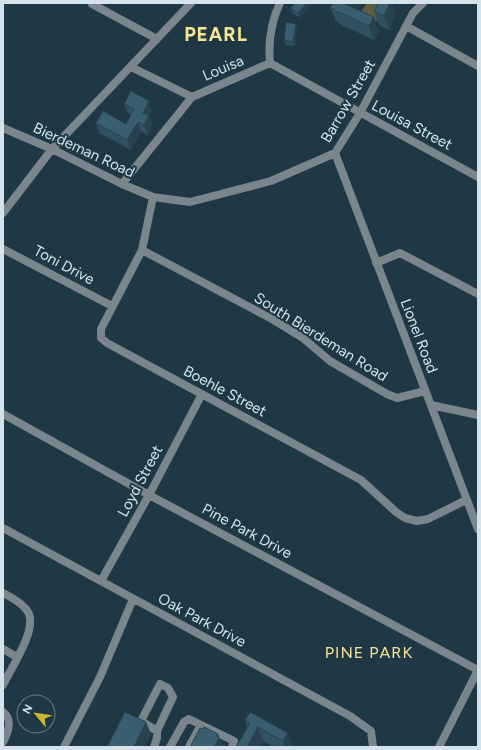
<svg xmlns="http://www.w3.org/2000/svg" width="481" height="750" font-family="Figtree,sans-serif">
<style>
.green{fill:#615b3f}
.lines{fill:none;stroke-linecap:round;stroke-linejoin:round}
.minor{stroke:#7a868c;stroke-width:8}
.wall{fill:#30515f}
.shaded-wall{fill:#27424e}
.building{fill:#385e6f;stroke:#27424e}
.labels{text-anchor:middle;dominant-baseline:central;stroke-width:4;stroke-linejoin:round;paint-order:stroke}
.street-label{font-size:15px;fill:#d4e3e9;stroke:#1f3843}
.neighbourhood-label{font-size:16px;letter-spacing:1px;fill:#f5e495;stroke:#1f3843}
.district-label{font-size:19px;font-weight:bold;letter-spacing:1px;fill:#f5e495;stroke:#1f3843}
</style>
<rect width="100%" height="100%" fill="#1f3843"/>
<path class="green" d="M367 3H388L376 22 369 19 357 17Z"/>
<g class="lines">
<path class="minor" d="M92 4 157 39
M406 26 478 66
M270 63 478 177
M131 67 192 97
M3 128 52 149 122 184 153 197 190 202 271 181 335 153 360 113 413 13 423 3
M335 153 478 529
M122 184 192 97 270 63C268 42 271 22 280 3
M153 197 142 250 101 329V338L107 343 361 480 396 512 405 518 417 521 428 519 466 500
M3 213 52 149 191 3
M3 249 112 306
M142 250 272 319 303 338 330 361 387 394 397 398 425 391
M376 263 400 253 478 294
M431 405 478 415
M3 414 149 495 478 670 439 747
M3 528 350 716 371 731 373 747
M101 581 149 495 202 394
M3 593C11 597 25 605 29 614 36 632 11 668 3 685
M3 649 17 657
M3 712C13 719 8 733 3 742
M64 747 100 677 133 599
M154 747 157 738V731L173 697 168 688 160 684 141 721 157 731
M170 747 184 722 189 719 234 741 232 747
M189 747 201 725"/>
</g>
<path class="wall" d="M295 3 300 18 293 13 291 8Z
M333 3H362L357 10 379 31 374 40 344 26V27L336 21 330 7Z
M374 11 396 14 389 30 379 25Z
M297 28 295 46 286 45 284 40Z
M124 104 152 110 149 116 153 126 148 135 141 131 131 150 99 133 96 123 126 124 131 115 128 113Z
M250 712 293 746V747H274L263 741 260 747H237L247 727 245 720Z"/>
<path class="shaded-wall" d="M307 3H313L300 18 298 13Z
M346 3H362L351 17 345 4Z
M390 3H392L396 14 389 30 384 16Z
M397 3H401L398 7Z
M374 17 379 31 374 40 369 26Z
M296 24 297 28 295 46 293 42Z
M149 101 152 110 146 121 149 116 153 126 148 135 144 125 143 113Z
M138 122 141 131 131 150 127 140Z
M146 722 151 734 145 747H134Z
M258 727 263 741 260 747H247Z
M288 733 293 746V747H286L283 741Z
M218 734 223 746 222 747H214L217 736Z"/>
<path class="building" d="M295 3H307L298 13 291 8Z
M334 3H346L345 4 374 17 369 26 339 12V13L330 7Z
M378 3H390L384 16 374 11Z
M286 22 296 24 293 42 284 40Z
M131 91 149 101 143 113 149 116 144 125 138 122 127 140 96 123 103 111 126 124 134 109 124 104Z
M125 712 146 722 134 747H107Z
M250 712 288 733 283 741 258 727 247 747H236L250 723 245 720Z
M204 727 218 734 217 736 219 738 214 747H190L200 728 203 729Z"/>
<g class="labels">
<g class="street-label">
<text transform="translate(223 68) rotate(-23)">Louisa</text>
<text transform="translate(348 101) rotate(-60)">Barrow Street</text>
<text transform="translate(412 125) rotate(28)">Louisa Street</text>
<text transform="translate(84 150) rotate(25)">Bierdeman Road</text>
<text transform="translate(64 265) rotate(28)">Toni Drive</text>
<text transform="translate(419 336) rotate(69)">Lionel Road</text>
<text transform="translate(321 337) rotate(32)">South Bierdeman Road</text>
<text transform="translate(225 391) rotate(28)">Boehle Street</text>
<text transform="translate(140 481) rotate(-62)">Loyd Street</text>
<text transform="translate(247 531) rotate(28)">Pine Park Drive</text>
<text transform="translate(202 620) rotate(28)">Oak Park Drive</text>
</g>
<g class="neighbourhood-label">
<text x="369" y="652">PINE PARK</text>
</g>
<g class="district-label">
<text x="216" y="34">PEARL</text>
</g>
</g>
<rect width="481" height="750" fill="none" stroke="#d4e3e9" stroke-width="8"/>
<g transform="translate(36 714) rotate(299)"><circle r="19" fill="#1f3843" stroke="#677c85"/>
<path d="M0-3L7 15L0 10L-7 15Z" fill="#d2b736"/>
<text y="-6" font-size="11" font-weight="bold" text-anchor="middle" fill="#d4e3e9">N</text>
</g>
</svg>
